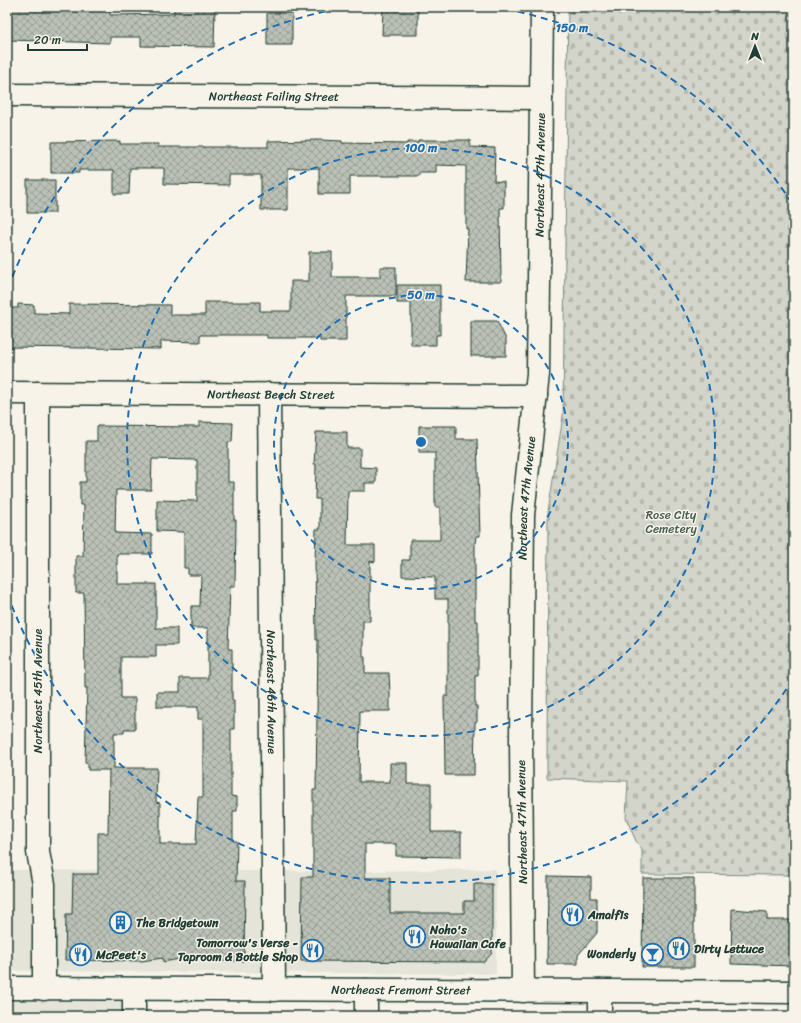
<svg xmlns="http://www.w3.org/2000/svg" width="801" height="1023" font-family="Sriracha,sans-serif">
<style>
.built{fill:#e5e4d9}
.cemetery{fill:url(#cemetery-stones);stroke:#79897f}
.building{fill:url(#building-cross-hatch);stroke:#1f3d34;fill-rule:evenodd}
.lines{fill:none;stroke-linecap:round;stroke-linejoin:round}
.minor-casing{stroke:#1f3d34;stroke-width:25}
.secondary-casing{stroke:#1f3d34;stroke-width:25}
.minor{stroke:#f7f3e8;stroke-width:22}
.secondary{stroke:#f7f3e8;stroke-width:22}
.ring{fill:none;stroke:#1f6fb2;stroke-width:2;stroke-dasharray:7 5}
.labels{text-anchor:middle;dominant-baseline:central;stroke-width:3;stroke-linejoin:round;paint-order:stroke}
.street-label{font-size:12px;fill:#1f3d34;stroke:#f7f3e8}
.park-label{font-size:12px;fill:#435b52;stroke:#f7f3e8}
.poi-label{font-size:12px;font-weight:bold;fill:#1f3d34;stroke:#f7f3e8;text-anchor:start}
.centre{fill:#1f6fb2;stroke:#f7f3e8;stroke-width:2}
.ring-label{font-size:12px;text-anchor:middle;font-weight:bold;fill:#1f6fb2;stroke:#f7f3e8;stroke-width:3;stroke-linejoin:round;paint-order:stroke}
</style>
<defs>
<pattern id="cemetery-stones" width="16" height="16" patternUnits="userSpaceOnUse"><rect width="16" height="16" fill="#d3d5ca"/><path d="M2 7V4a2 2 0 0 1 4 0v3zM10 15v-3a2 2 0 0 1 4 0v3z" fill="#b5b8ae"/></pattern>
<pattern id="building-cross-hatch" width="8" height="8" patternUnits="userSpaceOnUse"><rect width="8" height="8" fill="#bbc1b6"/><path d="M0 0l8 8M0 8l8-8" fill="none" stroke="#979e95"/></pattern>
</defs>
<rect width="100%" height="100%" fill="#f7f3e8"/>
<filter id="ink" filterUnits="userSpaceOnUse"><feTurbulence type="fractalNoise" baseFrequency=".025" numOctaves="2"/><feDisplacementMap in="SourceGraphic" scale="8" xChannelSelector="R" yChannelSelector="G"/><feConvolveMatrix kernelMatrix="1 2 1 2 8 2 1 2 1" color-interpolation-filters="sRGB"/></filter>
<g filter="url(#ink)">
<path class="built" d="M496 869V974L7 971V870L360 871Z
M7 998 124 999V1016H7Z"/>
<path class="cemetery" d="M568 7H794V875L642 874V849L636 841 626 818 628 781 547 778 548 512 563 416Z"/>
<path class="building" d="M7 7H110V15L174 14V7H215L214 47 141 46V37H110V43L7 40Z
M383 7H418V35H382Z
M267 13H292V45H267Z
M319 140 342 141V143L407 144V142H418V140H470V147L495 148 494 181 504 182V208H500L501 282H466L468 229H466V166L436 165V173H419V176H350V194H319V168H288V210H261V175H229V185L164 184V168H130L129 194H114V170H79V173H51V142L120 141V144H158V147H268V141Z
M27 180H55V213H27Z
M309 252H332V277H380V267H396V296H346V341H320V338H267V335H200V342L161 341V349L7 347V308H18V304L34 305V313L69 314V304L170 305V315H205V302H260V311H291V281H309Z
M397 285H440V335H436V345H411V303H397Z
M471 321H497L506 339V356H471Z
M199 422 233 423 232 442H228V482H234V520H236L235 586H230L228 649H232V700H234V729H231V796L237 797V811H233V841H237L236 881H245L244 961H202V955L163 962V958L141 961 65 960 66 914H72L73 874H98V833H108L109 770H88V763H85L87 688H85L84 593H76V556H83L84 505H80V482H86V441H97V426L199 427ZM152 459 197 460V501L157 500V531L184 532V568H188V575H201L200 606H191V628H208V678H180V692H157V707H198V719H203V797H198L196 844H160V803L156 802 157 768H114V733H124V729H135V698H121V657H156V645H177V628H156V584H117V554H152V534L115 533 116 490H151Z
M419 426H456V439H477L480 536H476L475 544V621H478V676H475V706H477V722L475 723 474 775H445L444 696H448V599H435V577L402 576V560H410V540H440V507H435V453H419Z
M316 432H347V448H360V467L376 468V483H365V491H348L347 545H375V562L370 561V621H363V657H365V673H389L390 694V711H360L359 782H390V763H407V784H431V832H461V857L396 856V844H365V878H390V913H464V901H474V884H492V953L484 962 301 961 302 877H313V790H316L318 640H316L315 561 316 529H320V499H315L316 464H314Z
M548 876 591 877V898H597V933L578 955V964H547Z
M643 878H694V967H642Z
M732 909 767 912V920H794V966L731 964Z"/>
<g class="lines">
<defs>
<g id="minor">
<path id="s1" d="M7 95 541 98"/>
<path id="s2" d="M7 393 536 396"/>
<path d="M38 393V852L44 884V989"/>
<path id="s3" d="M269 394 274 990"/>
<path id="s4" d="M523 991 521 739 523 515 538 374 542 7"/>
<path d="M134 1016V989"/>
<path d="M366 1016V990"/>
<path d="M600 1016V991"/>
</g>
<g id="secondary">
<path id="s5" d="M7 988 794 992"/>
</g>
</defs>
<use href="#minor" class="minor-casing"/>
<use href="#secondary" class="secondary-casing"/>
<use href="#minor" class="minor"/>
<use href="#secondary" class="secondary"/>
</g>
</g>
<g class="ring">
<circle cx="421" cy="442" r="147"/>
<circle cx="421" cy="442" r="294"/>
<path d="M793 679A441 441 0 0 1 8 596M8 288A441 441 0 0 1 348 7M494 7A441 441 0 0 1 793 205"/>
</g>
<defs>
<symbol id="restaurant-ring" viewBox="-11 -11 22 22"><circle r="9.5" fill="#f7f3e8" stroke="#1f6fb2" stroke-width="1.5"/><path d="M-5-6h1v4h1v-4h1v4h1v-4h1v5L-1.5 .5V6h-2V.5L-5-1ZM5-6V6H3V1.5H1.5Q1.5-4 5-6Z" fill="#1f6fb2"/></symbol>
<symbol id="building-ring" viewBox="-11 -11 22 22"><circle r="9.5" fill="#f7f3e8" stroke="#1f6fb2" stroke-width="1.5"/><path d="M-4-6H4V6H1V3H-1V6H-4ZM-2.5-4.3h1.7v1.8h-1.7ZM.8-4.3h1.7v1.8H.8ZM-2.5-1h1.7V.8h-1.7ZM.8-1h1.7V.8H.8Z" fill="#1f6fb2"/></symbol>
<symbol id="bar-ring" viewBox="-11 -11 22 22"><circle r="9.5" fill="#f7f3e8" stroke="#1f6fb2" stroke-width="1.5"/><path d="M-6-5H6L.8 .8V4.5H3.5V6h-7V4.5H-.8V.8Z" fill="#1f6fb2"/></symbol>
</defs>
<g fill-rule="evenodd">
<use href="#restaurant-ring" x="560" y="902" width="25" height="25"/>
<use href="#building-ring" x="108" y="910" width="25" height="25"/>
<use href="#restaurant-ring" x="402" y="924" width="25" height="25"/>
<use href="#restaurant-ring" x="666" y="936" width="25" height="25"/>
<use href="#restaurant-ring" x="300" y="938" width="25" height="25"/>
<use href="#bar-ring" x="640" y="942" width="25" height="25"/>
<use href="#restaurant-ring" x="68" y="942" width="25" height="25"/>
</g>
<g class="labels">
<g class="street-label">
<text stroke="none"><textPath href="#s1" startOffset="267">Northeast Failing Street</textPath></text>
<text stroke="none"><textPath href="#s4" startOffset="817">Northeast 47th Avenue</textPath></text>
<text stroke="none"><textPath href="#s2" startOffset="264">Northeast Beech Street</textPath></text>
<text stroke="none"><textPath href="#s4" startOffset="493">Northeast 47th Avenue</textPath></text>
<text transform="translate(38 691) rotate(-90)">Northeast 45th Avenue</text>
<text stroke="none"><textPath href="#s3" startOffset="298">Northeast 46th Avenue</textPath></text>
<text transform="translate(522 822) rotate(-91)">Northeast 47th Avenue</text>
<text stroke="none"><textPath href="#s5" startOffset="394">Northeast Fremont Street</textPath></text>
</g>
<g class="park-label">
<text x="671" y="515">Rose City<tspan x="671" dy="14">Cemetery</tspan></text>
</g>
<g class="poi-label">
<text x="588" y="915">Amalfis</text>
<text x="136" y="923">The Bridgetown</text>
<text x="430" y="930">Noho's<tspan x="430" dy="14">Hawaiian Cafe</tspan></text>
<text x="298" y="943" text-anchor="end">Tomorrow's Verse -<tspan x="298" dy="14">Taproom &amp; Bottle Shop</tspan></text>
<text x="694" y="949">Dirty Lettuce</text>
<text x="636" y="954" text-anchor="end">Wonderly</text>
<text x="96" y="955">McPeet's</text>
</g>
</g>
<circle cx="421" cy="442" r="6" class="centre"/>
<g class="ring-label">
<text x="572" y="32">150 m</text>
<text x="421" y="152">100 m</text>
<text x="421" y="299">50 m</text>
</g>
<rect width="801" height="1023" fill="none" stroke="#f7f3e8" stroke-width="24"/>
<rect x="12" y="12" width="777" height="999" fill="none" stroke="#1f3d34" stroke-width="1.5" filter="url(#ink)"/>
<g transform="translate(755 46)" stroke="#f7f3e8" stroke-width="3" paint-order="stroke">
<path d="M0-3L7 15L0 10L-7 15Z" fill="#1f3d34"/>
<text y="-6" font-size="11" font-weight="bold" text-anchor="middle" fill="#1f3d34">N</text>
</g>
<path d="M28 44v6h59v-6" fill="none" stroke="#1f3d34" stroke-width="2"/>
<text x="34" y="44" font-size="12" fill="#1f3d34" stroke="#f7f3e8" stroke-width="3" paint-order="stroke">20 m</text>
</svg>
